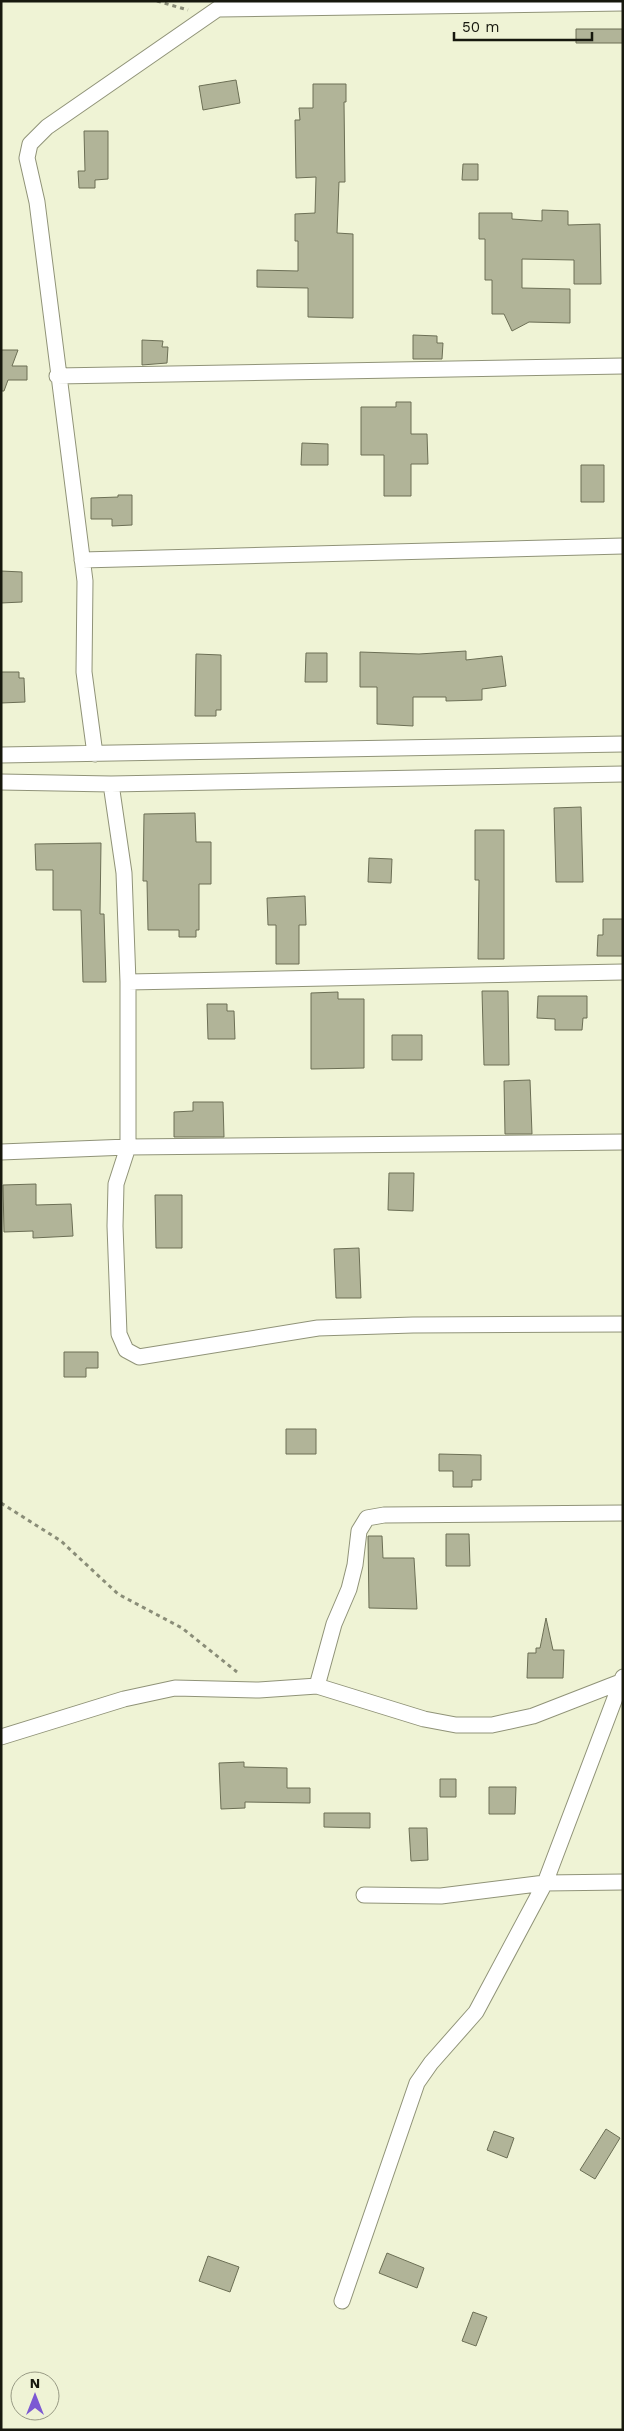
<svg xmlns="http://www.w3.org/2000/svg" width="624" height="2431" font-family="'Work Sans',sans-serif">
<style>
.building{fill:#b1b498;stroke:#6c6f55}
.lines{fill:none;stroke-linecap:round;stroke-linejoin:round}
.street-casing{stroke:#909378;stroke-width:17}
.path{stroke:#8a8d78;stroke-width:3;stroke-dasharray:4 4;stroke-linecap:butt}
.street{stroke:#fff;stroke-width:15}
</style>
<rect width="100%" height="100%" fill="#eff3d5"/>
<path class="building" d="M576 29H623V43H576Z
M236 80 240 103 203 110 199 86Z
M313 84H346V102H344L345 182H339L337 233 353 234V318L308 317V288L257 287V270L298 271V241H295V214L315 213 316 177 296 178 295 120H300L299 108H313Z
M84 131H108V179L95 180V188H79L78 171H85Z
M463 164H478V180H462Z
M542 210 568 211V225L600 224 601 284H574V260L522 259V288L570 289V323L529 322 512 331 504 314H492V280H485V239H479V213H512V219L542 221Z
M413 335 437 336V343H443L442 359H413Z
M142 340 163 341 162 347H168L167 363 142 365Z
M1 350H18L12 366H27V380H8L4 391H1Z
M396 402H411V434H427L428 464H411V496H384V455H361V407H396Z
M302 443 328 444V465H301Z
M581 465H604V502H581Z
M118 495H132V525L112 526V519H91V498L118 497Z
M1 571 22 572V602L1 603Z
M466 651V660L502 656 506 686 482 689V700L446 701V697H413V726L377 724V687H360V652L419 654Z
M306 653H327V682H305Z
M196 654 221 655V710H216V716H195Z
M1 672H19V678H24L25 702 1 703Z
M581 807 583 882H556L554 808Z
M195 813 196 842H211V884H199V930H196V937H179V930H148L147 881H143L144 814Z
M475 830H504V959H478L479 880H475Z
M101 843 100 914H104L106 982H83L81 910H53V870H36L35 844Z
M369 858 392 859 391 883 368 882Z
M305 896 306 925H299V964H276V925H268L267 898Z
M603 919H623V956H597L598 935H603Z
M482 991H508L509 1065H484Z
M338 992V999H364V1068L311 1069V993Z
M538 996H587V1018H583L582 1030H555V1019L537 1018Z
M207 1004H227V1011H234L235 1039H208Z
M392 1035H422V1060H392Z
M530 1080 532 1134H505L504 1081Z
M193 1102H223L224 1137H174V1112L193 1111Z
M389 1173H414L413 1211 388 1210Z
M36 1184V1205L71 1204 73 1236 33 1238V1231L4 1232 3 1185Z
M155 1195H182V1248H156Z
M359 1248 361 1298H336L334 1249Z
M64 1352H98V1368H86V1377H64Z
M286 1429H316V1454H286Z
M439 1454 481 1455V1480H472V1487H453V1471H439Z
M446 1534H469L470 1566H446Z
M368 1536H382L383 1558H414L417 1609 369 1608Z
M546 1618 553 1650H564L563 1678H527L528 1653H536V1648H540Z
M244 1762V1767L287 1768V1788H310V1803L245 1802V1808L221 1809 219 1763Z
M440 1779H456V1797H440Z
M489 1787H516L515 1814H489Z
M324 1813H370V1828L324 1827Z
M409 1828H427L428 1860 411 1861Z
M606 2129 620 2138 595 2179 580 2170Z
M494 2131 514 2138 507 2158 487 2150Z
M387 2253 424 2268 417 2288 379 2273Z
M208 2256 239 2267 230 2292 199 2281Z
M473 2312 487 2317 476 2346 462 2341Z"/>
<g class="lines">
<defs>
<path id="street" d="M219 9 623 3
M57 376 623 366
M82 560 623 546
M95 754 84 672 85 581 37 202 27 158 30 144 47 127 229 1
M1 755 623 744
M1 782 111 784 623 774
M111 784 124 873 128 982V1147L116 1184 115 1226 119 1334 126 1350 139 1357 318 1328 413 1325 623 1324
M128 982 623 972
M1 1152 128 1147 623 1142
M317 1686 334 1624 349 1589 355 1565 359 1531 367 1518 384 1515 623 1513
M1 1737 124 1699 175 1688 259 1690 317 1686 424 1719 456 1725H492L533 1716 623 1681
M364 1895 441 1896 545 1883 623 1882
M342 2301 417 2083 431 2063 476 2012 545 1883 623 1677"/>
</defs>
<use href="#street" class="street-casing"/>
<path class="path" d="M157 1 188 10
M1 1503 61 1541 118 1594 182 1628 237 1672"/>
<use href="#street" class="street"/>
</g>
<rect width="624" height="2431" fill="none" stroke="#17180e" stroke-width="5"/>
<g transform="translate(35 2396)"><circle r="24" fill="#eff3d5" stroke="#999b85"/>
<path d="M0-4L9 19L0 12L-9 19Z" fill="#7c59d3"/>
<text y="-8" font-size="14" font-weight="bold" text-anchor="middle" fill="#17180e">N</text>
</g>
<path d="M454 32v8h138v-8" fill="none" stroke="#17180e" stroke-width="2.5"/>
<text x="462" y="32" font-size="15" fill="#17180e" stroke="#eff3d5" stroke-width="4" paint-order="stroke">50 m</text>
</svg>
